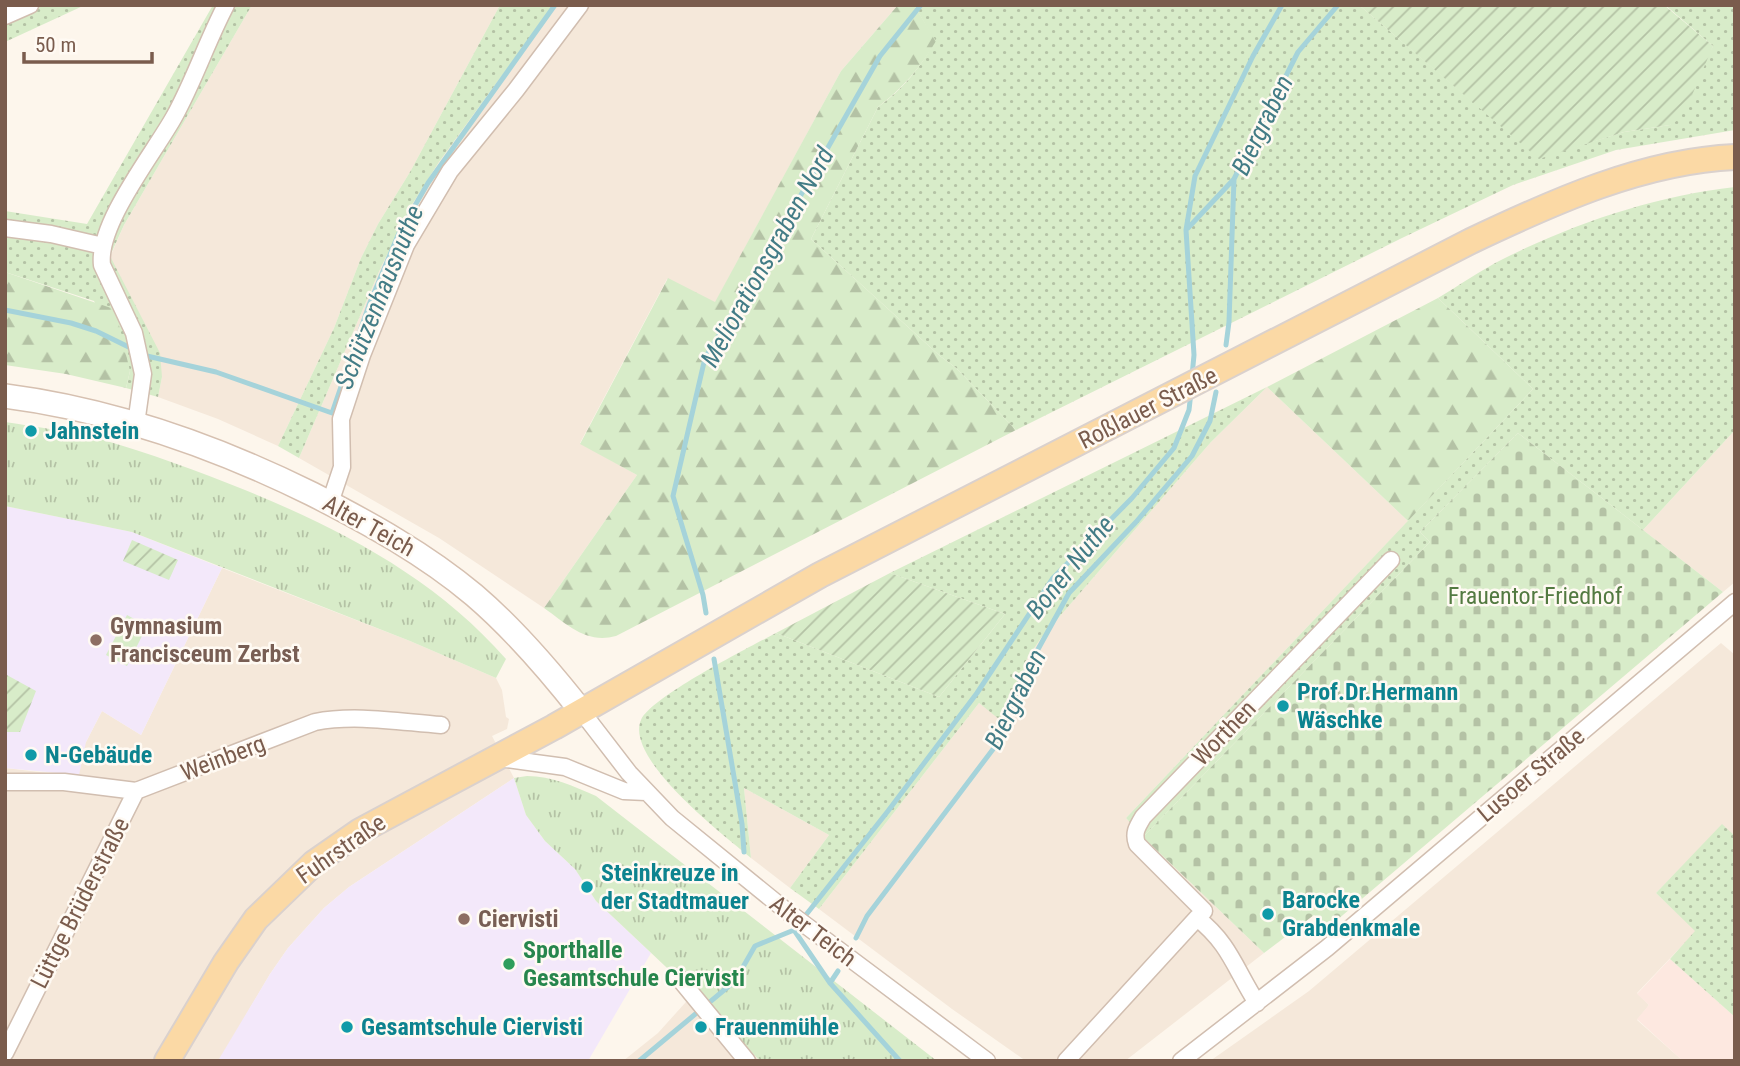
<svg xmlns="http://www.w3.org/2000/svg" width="1740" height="1066" font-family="'Roboto Condensed',sans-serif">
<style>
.residential{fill:#f5e8da}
.commercial{fill:#fde8e0}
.education{fill:#f3e8fa}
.grass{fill:url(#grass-dots)}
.forest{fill:url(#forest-firs)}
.cemetery{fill:url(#cemetery-stones)}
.park{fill:url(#park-tufts)}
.garden{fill:url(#garden-furrows)}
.pitch{fill:#d8ecc9}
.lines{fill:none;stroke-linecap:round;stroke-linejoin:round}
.stream{stroke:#a5d3da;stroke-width:5}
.minor-casing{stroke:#d1beb0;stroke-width:19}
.secondary-casing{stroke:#d6c0b0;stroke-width:26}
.primary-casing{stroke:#dad1cd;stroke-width:28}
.minor{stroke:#fff;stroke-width:16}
.secondary{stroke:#fff;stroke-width:23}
.primary{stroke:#fbd9a5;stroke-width:24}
.culture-dot{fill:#0f9aa8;stroke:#fffaf3;stroke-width:2.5}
.education-dot{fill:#8d6e63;stroke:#fffaf3;stroke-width:2.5}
.leisure-dot{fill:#2e9e5b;stroke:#fffaf3;stroke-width:2.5}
.labels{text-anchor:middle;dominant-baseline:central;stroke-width:5;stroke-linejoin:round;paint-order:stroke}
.street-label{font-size:24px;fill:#7a5c4d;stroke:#fffaf3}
.culture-label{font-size:24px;font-weight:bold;fill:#0d838f;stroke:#fffaf3;text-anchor:start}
.park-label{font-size:24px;fill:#537a41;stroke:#fffaf3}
.education-label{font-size:24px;font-weight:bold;fill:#785e54;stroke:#fffaf3;text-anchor:start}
.leisure-label{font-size:24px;font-weight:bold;fill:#27864d;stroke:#fffaf3;text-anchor:start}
.water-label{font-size:26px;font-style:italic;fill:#437c86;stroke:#fffaf3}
</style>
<defs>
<pattern id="grass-dots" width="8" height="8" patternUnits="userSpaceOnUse" patternTransform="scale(1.75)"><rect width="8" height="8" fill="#d8ecc9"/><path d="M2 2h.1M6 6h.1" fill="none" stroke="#b4c2a5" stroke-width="1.8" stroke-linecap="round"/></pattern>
<pattern id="forest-firs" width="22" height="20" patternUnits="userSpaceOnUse" patternTransform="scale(1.75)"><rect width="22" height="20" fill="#d8ecc9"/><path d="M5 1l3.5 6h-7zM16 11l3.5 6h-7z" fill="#b4c2a5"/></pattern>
<pattern id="cemetery-stones" width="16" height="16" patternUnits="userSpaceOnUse" patternTransform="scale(1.75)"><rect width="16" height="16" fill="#d8ecc9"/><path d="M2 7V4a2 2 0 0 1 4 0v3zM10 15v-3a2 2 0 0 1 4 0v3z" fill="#b4c2a5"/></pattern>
<pattern id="park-tufts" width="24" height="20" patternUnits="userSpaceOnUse" patternTransform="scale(1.75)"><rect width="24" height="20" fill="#d8ecc9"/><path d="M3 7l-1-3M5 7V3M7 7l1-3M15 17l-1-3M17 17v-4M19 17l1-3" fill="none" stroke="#b4c2a5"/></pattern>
<pattern id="garden-furrows" width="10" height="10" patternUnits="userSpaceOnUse" patternTransform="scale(1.75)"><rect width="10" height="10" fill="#d8ecc9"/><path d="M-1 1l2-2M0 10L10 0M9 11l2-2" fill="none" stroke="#b4c2a5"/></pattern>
</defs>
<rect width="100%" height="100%" fill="#fdf6ec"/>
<path class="residential" d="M252 5H500L410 172 378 224 361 258 334 328 278 446 218 419 158 397 162 377 110 257 124 225Z
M557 5H898L841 71 715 303 667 279 580 443 637 475 544 608 439 538 299 458 381 267 413 203 439 162 500 78Z
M1267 387 1408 521 1126 818 1143 837 1264 953 1125 1061H1026L952 1009 819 909 979 703 1005 723 1027 659 1041 638 1211 442Z
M1735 430V582L1723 592 1643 530Z
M222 568 410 641 496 678 502 690 506 717 509 719 507 729 492 736 514 778 349 887 324 908 288 948 270 974 220 1059 223 1061H5V768L65 775 86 742 102 711 141 735Z
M1721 643 1735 655V836L1722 825 1656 893 1696 931 1637 993 1649 1005 1637 1020 1683 1061H1210L1309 991Z
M744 788 829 835 790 888 751 858Z
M694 993 760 1061H623L658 1033Z"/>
<path class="commercial" d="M1670 959 1735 1017V1061H1683L1637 1019 1649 1005 1637 994Z"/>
<path class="education" d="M5 506 132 532 222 568 141 735 102 711 86 742 79 775 5 768Z
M514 778 526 815 545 841 575 869 596 901 651 953 588 1061H223L219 1059 270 974 288 948 324 908 349 887Z"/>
<path class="grass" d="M5 5H85L5 42Z
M213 5H252L124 225 110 256 160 353 162 377 158 397 126 388 130 371 94 301 5 272V211L87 224Z
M500 5H557L500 78 439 162 413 203 381 267 299 458 278 446 334 328 361 258 378 224 410 172Z
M914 5H1359L1539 158 1624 132 1670 125 1713 46 1665 5H1735V130L1616 150 1513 185 1402 238 1016 430 956 368 940 356 811 239 878 107C902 90 921 67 935 41Z
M1735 187V430L1643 530 1518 433 1420 532 1430 542 1143 837 1126 818 1533 389 1438 298C1460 285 1481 270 1503 259 1575 223 1655 196 1735 187Z
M1267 387 1211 442 1041 638 1027 659 1005 724 979 703 819 909 790 888 829 835 744 788 751 858C725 836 624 759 641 720 651 697 750 647 776 633L939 697 1005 614 890 573Z
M1722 824 1735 836V1017L1670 959 1695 931 1656 893Z"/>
<path class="forest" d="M898 5H914L936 41C921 67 902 89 878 107L811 239 940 356 956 368 1016 430 616 636C586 644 568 625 544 608L637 475 580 444 668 278 715 302 841 71Z
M5 272 111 308 117 317 130 371 126 388 66 374 5 365Z
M1438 298 1533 389 1408 521 1267 387Z"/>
<path class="cemetery" d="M1518 433 1723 592 1330 926 1314 915 1264 953 1143 837 1430 542 1420 532Z"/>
<path class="park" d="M5 422C37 427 69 431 100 439 149 453 198 471 245 490 343 530 436 579 506 659L496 678 410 641 132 532 5 506Z
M527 776C552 776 573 786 596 796L937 1061H760L717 1015 596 901 575 869 545 841 526 815 514 778Z"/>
<path class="garden" d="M1359 5H1664L1713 46 1687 107 1678 120 1670 125 1624 132 1539 159Z
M132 540 178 560 169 580 123 561Z
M890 573 1005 614 939 697 776 633Z
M5 674 36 691 20 732H5Z"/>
<path class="pitch" d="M127 615 147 626 127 666 106 655Z"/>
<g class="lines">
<path class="stream" d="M1188 228 1234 179
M5 310 71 323 96 331 147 356 216 372 332 413 369 305 399 233 428 183 555 5
M1226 345 1229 322 1234 179 1298 52 1338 5
M1192 376 1194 355 1186 230 1195 176 1253 56 1282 5
M706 613 703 595 673 496 705 358 752 281 880 56 921 5
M714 659 742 824 744 852
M794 930 830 983 900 1061
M856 938 867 916 1003 736 1020 682 1069 593 1136 522 1192 456 1210 421 1216 392
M830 983 838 971
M639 1061 735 981 755 946 794 930 888 811 977 693 1053 578 1132 498 1174 448 1189 410 1191 392"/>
<defs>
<path id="minor" d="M5 16 30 5
M5 228 51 234 103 246
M136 424 143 374 134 333 102 265C97 224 154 153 174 117 194 81 207 41 226 5
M330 503 342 467 341 419 362 355 406 245 450 171 516 90 580 5
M582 712 629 773 672 818 784 909 987 1061
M499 758 565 767 624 791 646 792
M5 782H64L136 791 315 722C355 714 400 722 441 725
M678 977 747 1061
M1257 1003C1235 969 1230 944 1197 918L1204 911 1137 844C1133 833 1137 827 1143 817L1391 560
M5 1053 136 791
M1066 1061 1197 918
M1181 1061 1327 948 1735 602"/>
<path id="secondary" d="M5 396C113 410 215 446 312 494 369 523 425 554 474 595 515 630 549 670 582 712"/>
<path id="primary" d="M167 1061 226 962 256 919 314 863 360 831 554 727 820 575 1471 241C1553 202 1643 161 1735 157"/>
</defs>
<use href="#minor" class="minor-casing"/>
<use href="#secondary" class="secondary-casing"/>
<use href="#primary" class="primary-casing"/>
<use href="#minor" class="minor"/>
<use href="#secondary" class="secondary"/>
<use href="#primary" class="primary"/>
</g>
<g class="culture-dot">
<circle cx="31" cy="431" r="7"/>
<circle cx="1283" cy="706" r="7"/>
<circle cx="31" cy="755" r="7"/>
<circle cx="587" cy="887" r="7"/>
<circle cx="1268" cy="914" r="7"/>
<circle cx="347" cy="1027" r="7"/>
<circle cx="701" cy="1027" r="7"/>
</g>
<g class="education-dot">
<circle cx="96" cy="640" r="7"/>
<circle cx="464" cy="919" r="7"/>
</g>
<circle class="leisure-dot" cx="509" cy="964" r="7"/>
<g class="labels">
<g class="street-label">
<text transform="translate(1148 408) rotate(-27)">Roßlauer Straße</text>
<text transform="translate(369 526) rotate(29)">Alter Teich</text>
<text transform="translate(1224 733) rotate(-46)">Worthen</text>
<text transform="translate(223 758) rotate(-21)">Weinberg</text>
<text transform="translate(1531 775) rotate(-40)">Lusoer Straße</text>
<text transform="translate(341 849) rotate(-35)">Fuhrstraße</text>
<text transform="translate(80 903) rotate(-63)">Lüttge Brüderstraße</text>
<text transform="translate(813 931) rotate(37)">Alter Teich</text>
</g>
<g class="culture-label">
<text x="45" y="431">Jahnstein</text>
<text x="1297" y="692">Prof.Dr.Hermann<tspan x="1297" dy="28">Wäschke</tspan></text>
<text x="45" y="755">N-Gebäude</text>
<text x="601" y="873">Steinkreuze in<tspan x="601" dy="28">der Stadtmauer</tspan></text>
<text x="1282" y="900">Barocke<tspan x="1282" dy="28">Grabdenkmale</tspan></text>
<text x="361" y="1027">Gesamtschule Ciervisti</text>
<text x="715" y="1027">Frauenmühle</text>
</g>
<g class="park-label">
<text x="1535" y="596">Frauentor-Friedhof</text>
</g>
<g class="education-label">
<text x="110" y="626">Gymnasium<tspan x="110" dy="28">Francisceum Zerbst</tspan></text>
<text x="478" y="919">Ciervisti</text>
</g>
<g class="leisure-label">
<text x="523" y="950">Sporthalle<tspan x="523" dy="28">Gesamtschule Ciervisti</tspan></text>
</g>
<g class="water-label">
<text transform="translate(1262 125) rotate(-64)">Biergraben</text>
<text transform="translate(767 257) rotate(-61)">Meliorationsgraben Nord</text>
<text transform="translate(379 297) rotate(-68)">Schützenhausnuthe</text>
<text transform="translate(1070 567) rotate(-51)">Boner Nuthe</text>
<text transform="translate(1015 699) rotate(-64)">Biergraben</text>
</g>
</g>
<rect width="1740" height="1066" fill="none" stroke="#7a5c4d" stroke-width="14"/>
<path d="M24 52v10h128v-10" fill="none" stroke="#7a5c4d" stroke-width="3.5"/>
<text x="35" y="52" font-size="21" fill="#7a5c4d" stroke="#fffaf3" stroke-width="5" paint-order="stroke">50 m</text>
</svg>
